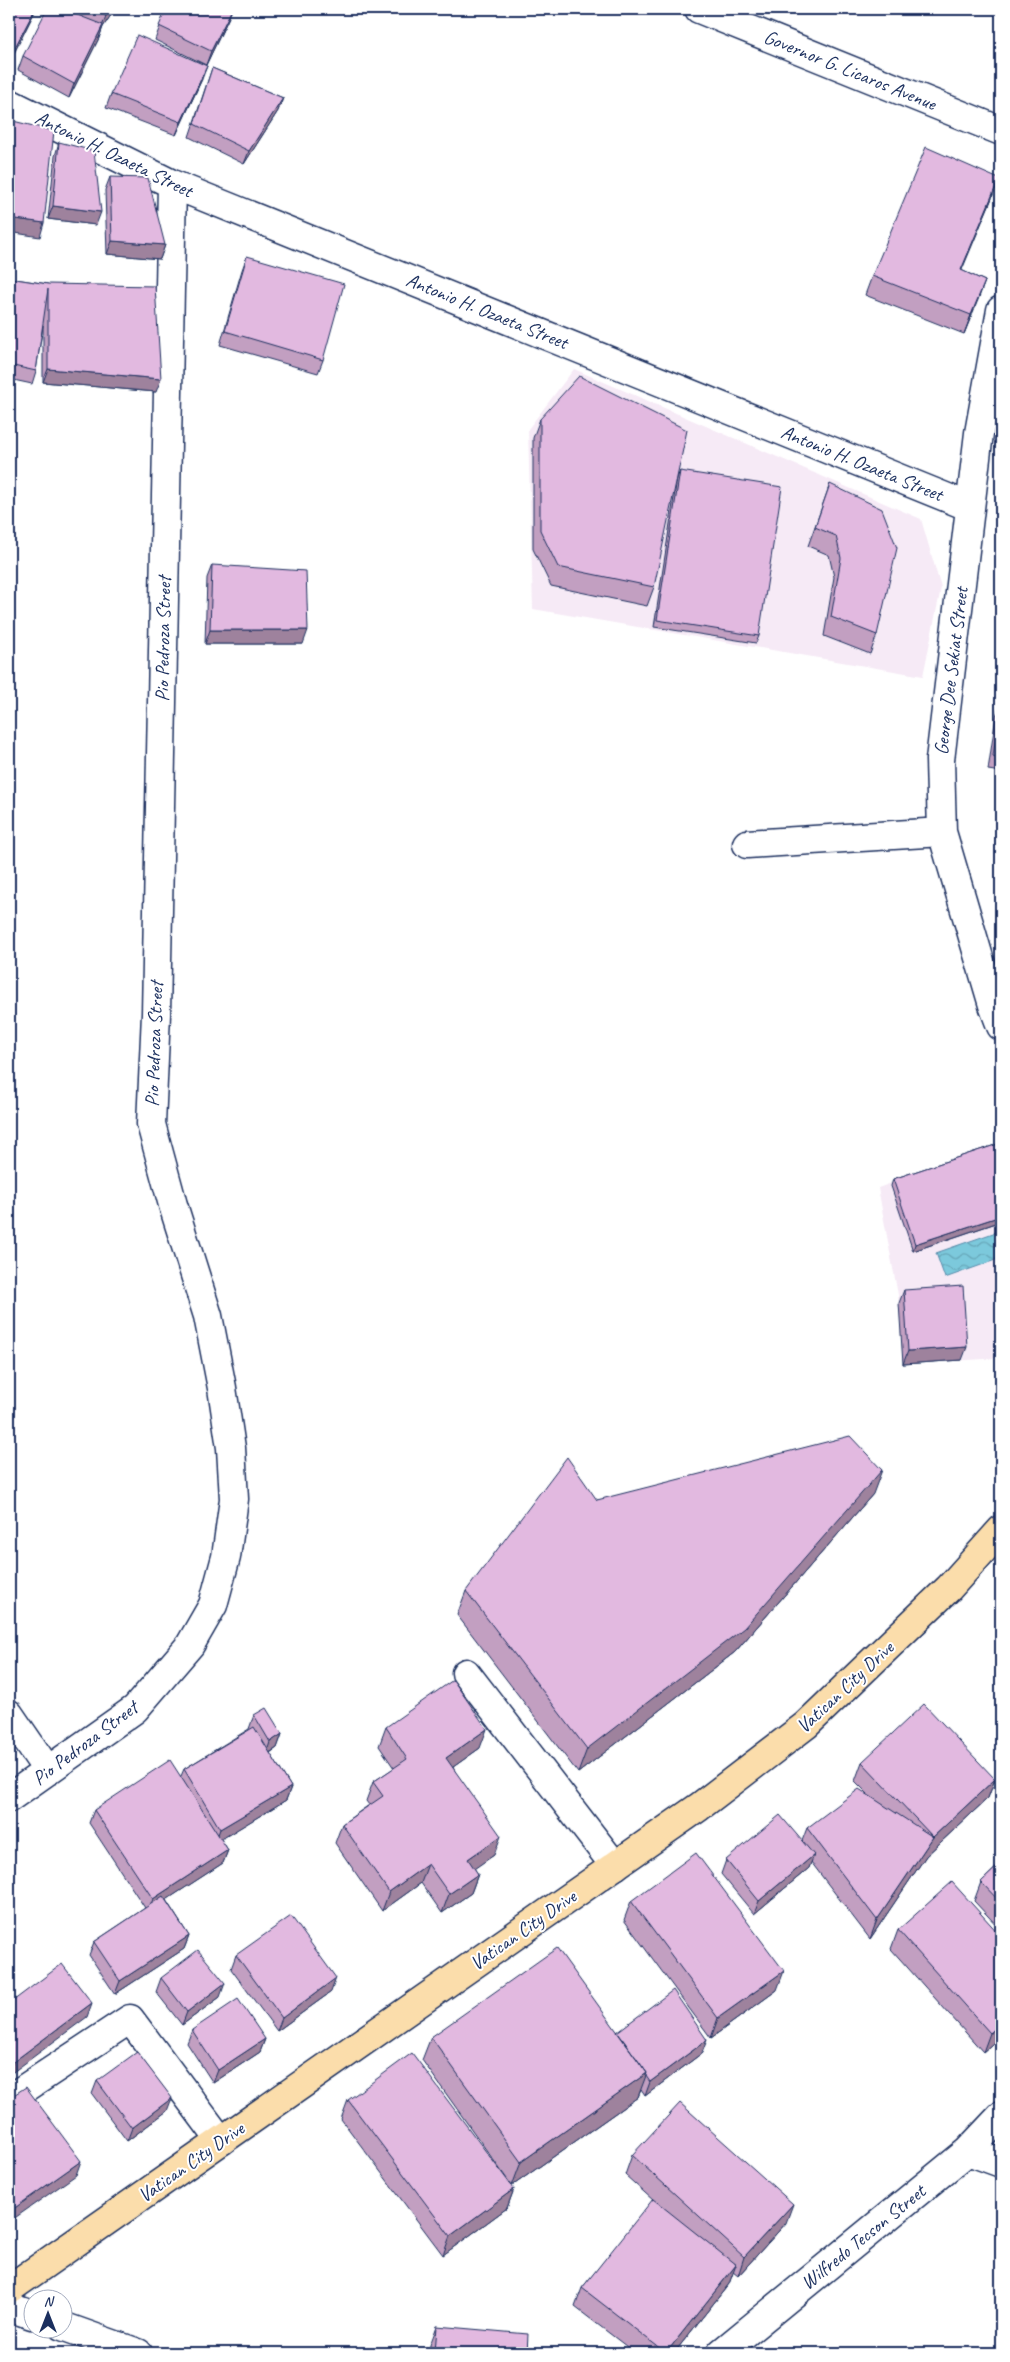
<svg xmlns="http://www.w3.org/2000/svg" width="1010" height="2362" font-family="Caveat,sans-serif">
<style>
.built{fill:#f6eaf6}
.water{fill:url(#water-waves);stroke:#558baa}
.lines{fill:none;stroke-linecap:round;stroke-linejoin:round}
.minor-casing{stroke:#1b2f5e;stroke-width:31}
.major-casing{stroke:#1b2f5e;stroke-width:31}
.minor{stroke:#fff;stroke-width:28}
.major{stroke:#fbddab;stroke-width:28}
.wall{fill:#c29fc1;stroke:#1b2f5e}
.shaded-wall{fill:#9e829d;stroke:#1b2f5e}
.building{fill:#e2b9e0;stroke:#1b2f5e}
.labels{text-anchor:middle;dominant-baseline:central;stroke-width:4;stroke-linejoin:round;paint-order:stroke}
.street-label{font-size:20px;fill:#1b2f5e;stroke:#fff}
</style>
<defs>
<pattern id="water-waves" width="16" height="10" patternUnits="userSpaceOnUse" patternTransform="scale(1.25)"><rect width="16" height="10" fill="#7cc9dc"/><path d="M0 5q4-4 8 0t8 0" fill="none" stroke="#65a4b6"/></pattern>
</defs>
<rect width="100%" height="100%" fill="#fff"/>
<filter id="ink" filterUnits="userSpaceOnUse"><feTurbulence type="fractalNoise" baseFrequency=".02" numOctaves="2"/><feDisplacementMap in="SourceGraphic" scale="10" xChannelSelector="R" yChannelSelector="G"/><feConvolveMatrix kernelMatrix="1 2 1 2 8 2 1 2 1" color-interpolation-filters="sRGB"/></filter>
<g filter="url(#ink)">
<path class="built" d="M574 369 921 519 941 588 923 676 533 609 528 429Z
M1001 1143V1358L903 1364 898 1295 878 1188Z"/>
<path class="water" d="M999 1231 1001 1238V1258L945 1278 936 1253Z"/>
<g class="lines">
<defs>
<path id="minor" d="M699 9 1001 131
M9 103 172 184 970 507
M1001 310 979 433 940 760 942 832 993 1005 1001 1026
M747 844 942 832
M466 1673 615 1866
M9 1714 48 1771
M9 1798 135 1709 190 1645 213 1605 226 1557 234 1499 231 1448 222 1388 208 1316 173 1205 151 1124 156 1014 172 184
M9 2099 130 2019 221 2141
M968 2151 1001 2163
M9 2307 32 2315
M62 2326 138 2353
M721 2353 968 2151 1001 2116"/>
<path id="major" d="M9 2289 699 1807 806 1725 949 1588 1001 1530"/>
</defs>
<use href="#minor" class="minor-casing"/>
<use href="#major" class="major-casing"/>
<use href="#minor" class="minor"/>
<use href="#major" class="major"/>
</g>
<path class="wall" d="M9 9H36L9 63Z
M62 9H115L103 27 99 38 69 98 18 70 23 56Z
M166 9H232L229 17 206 65 155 40Z
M212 68 283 98 278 111 244 164 189 137Z
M202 79 176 135 106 108 111 94Z
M59 142 96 225 48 219 55 156Z
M110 177 165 245 160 259 107 254 105 190Z
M992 198 961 270 985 281 964 334 865 295 872 276Z
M247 256 323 360 318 373 220 345 242 270Z
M9 278 48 284 156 392 43 382V325L36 371 32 384 9 379Z
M540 419 654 587 647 606 551 586 533 549V438Z
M680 471 759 636 756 643 654 627 677 478Z
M830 484 877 635 870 654 824 636 834 577 829 555 808 546Z
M212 565 303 644H205L207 578Z
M1001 702V772L988 770 996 716Z
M1001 1143V1237L998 1227 999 1222 913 1251 891 1186 893 1179Z
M904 1290 962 1360 903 1364 899 1303Z
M873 1494 735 1652 578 1773 457 1615 466 1591 597 1500Z
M254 1715 282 1734 277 1748 270 1753 291 1787 286 1800 221 1839 228 1850 223 1863 166 1900 189 1936 184 1949 115 1994 89 1955 94 1942 145 1908 89 1823 94 1810 181 1776 184 1769 249 1729Z
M386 1727 480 1748 453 1767 494 1855 474 1868 478 1874 471 1893 442 1913 421 1883 382 1911 335 1843 342 1824 369 1805 366 1801 373 1782 394 1768 379 1746Z
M862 1762 995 1779 988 1798 926 1856 870 1939 811 1862 809 1868 754 1914 721 1874 726 1860 802 1841 807 1828 868 1794 855 1781Z
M1001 1863V1930L974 1901 981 1882Z
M631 1901 777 1990 711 2038 624 1920Z
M898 1930 1001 1936V2036L983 2052 891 1949Z
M236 1955 331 1992 277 2031 231 1969Z
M161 1978 220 1997 182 2025 156 1992Z
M192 2030 265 2039 260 2052 213 2083 187 2043Z
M617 2032 702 2053 645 2096 641 2090 638 2097 512 2186 422 2060 431 2037Z
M97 2081 167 2111 127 2141 92 2094Z
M348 2100 514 2189 507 2208 443 2255 341 2119Z
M632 2155 786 2223 738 2276 733 2272 729 2284 674 2353H635L575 2307 582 2288 654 2201 625 2175Z
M437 2326 527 2353H429L430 2345Z"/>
<path class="shaded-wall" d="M35 9H36L9 63 13 51Z
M111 9H115L103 27 99 38 69 98 74 84 101 29 106 16Z
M232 9 229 17 206 65 211 51Z
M207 66 202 79 176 135 181 122Z
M283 98 278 111 244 164 249 151Z
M999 179 992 198 954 289 961 270Z
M53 206 101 212 96 225 48 219Z
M9 218 44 223 40 237 9 232Z
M112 241 165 245 160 259 107 254Z
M985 281 978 300 964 334 971 315Z
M48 369 161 379 156 392 43 382Z
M210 630H308L303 644H205Z
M1001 1216V1222L1000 1220 999 1222 913 1251 915 1244Z
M967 1347 962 1360 903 1364 908 1351Z
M882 1470 873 1494 735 1652 578 1773 587 1749Z
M487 1729 480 1748 439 1777 446 1758Z
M282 1734 277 1748 266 1755 270 1742Z
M995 1779 988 1798 926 1856 870 1939 877 1920 933 1837Z
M291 1787 286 1800 215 1843 220 1829Z
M501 1836 494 1855 461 1878 468 1859Z
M228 1850 223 1863 148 1912 153 1899Z
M814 1855 809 1868 754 1914 759 1901Z
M428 1864 421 1883 382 1911 389 1892Z
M478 1874 471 1893 442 1913 449 1894Z
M189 1936 184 1949 115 1994 120 1981Z
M784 1971 777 1990 711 2038 718 2018Z
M336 1978 331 1992 277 2031 282 2018Z
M225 1983 220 1997 182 2025 187 2012Z
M92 2003 87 2017 9 2075V2065Z
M1001 2023V2036L983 2052 990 2033Z
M265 2039 260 2052 213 2083 218 2070Z
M707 2040 702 2053 645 2096 650 2082Z
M647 2073 638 2097 512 2186 521 2162Z
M172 2098 167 2111 127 2141 132 2128Z
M81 2161 76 2175 9 2222V2212Z
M514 2189 507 2208 443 2255 450 2236Z
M793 2204 786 2223 738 2276 744 2257Z
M736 2265 729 2284 674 2353H666Z"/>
<path class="building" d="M9 9H35L13 51 9 49Z
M47 9H62L103 25 74 84 23 56Z
M92 9H111L106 16Z
M166 9H232L211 51 159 26Z
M137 35 207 66 181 122 111 94Z
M212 68 283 98 249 151 194 124Z
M9 120 54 131 44 223 9 218Z
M59 142 94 151 101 212 53 206Z
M926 147 999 179 961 270 985 281 971 315 872 276Z
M110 177 148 178 165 245 112 241Z
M247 256 344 284 323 360 225 331Z
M9 278 48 284 155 286 161 379 48 369V289L36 371 9 365Z
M579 376 687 430 654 587 558 567 540 530V419Z
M680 471 782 487 759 636 657 620Z
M830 484 882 509 897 548 877 635 831 617 841 558 836 536 815 527Z
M212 565 306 571 308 630H210Z
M1001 702V758L993 756Z
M1001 1143V1216L915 1244 893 1179Z
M963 1286 967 1347 908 1351 904 1290Z
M850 1436 882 1470 744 1628 587 1749 466 1591 567 1457 597 1500Z
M453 1680 487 1729 446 1758 501 1836 468 1859 478 1874 449 1894 428 1864 389 1892 342 1824 383 1796 373 1782 407 1759 386 1727Z
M924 1704 995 1779 933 1837 877 1920 807 1828 859 1789 933 1837 862 1762Z
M266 1708 282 1734 270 1742 254 1715Z
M254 1727 291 1787 220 1829 184 1769Z
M170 1760 228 1850 153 1899 94 1810Z
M780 1815 814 1855 759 1901 726 1860Z
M696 1853 784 1971 718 2018 631 1901Z
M1001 1863V1903L981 1882Z
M952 1882 1001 1936V2023L990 2033 898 1930Z
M163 1896 189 1936 120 1981 94 1942Z
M291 1916 336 1978 282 2018 236 1955Z
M557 1948 647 2073 521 2162 431 2037Z
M198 1950 225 1983 187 2012 161 1978Z
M62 1964 92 2003 9 2065V2004Z
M673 1990 707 2040 650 2082 646 2076 647 2073 617 2032Z
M238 1999 265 2039 218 2070 192 2030Z
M137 2052 172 2098 132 2128 97 2081Z
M412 2053 514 2189 450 2236 348 2100Z
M26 2087 81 2161 9 2212V2098Z
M680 2103 793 2204 744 2257 632 2155Z
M653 2199 736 2265 666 2353 582 2288Z
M437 2326 528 2334 527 2353H435Z"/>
</g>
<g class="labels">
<g class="street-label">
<text transform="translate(850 70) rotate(22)">Governor G. Licaros Avenue</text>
<text transform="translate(114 154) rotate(26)">Antonio H. Ozaeta Street</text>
<text transform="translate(487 311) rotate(22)">Antonio H. Ozaeta Street</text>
<text transform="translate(862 463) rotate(22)">Antonio H. Ozaeta Street</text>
<text transform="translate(163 639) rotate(-89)">Pio Pedroza Street</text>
<text transform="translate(951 671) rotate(-83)">George Dee Sekiat Street</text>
<text transform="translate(154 1044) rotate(-88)">Pio Pedroza Street</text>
<text transform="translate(845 1687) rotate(-43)">Vatican City Drive</text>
<text transform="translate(85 1743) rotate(-37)">Pio Pedroza Street</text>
<text transform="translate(523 1930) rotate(-35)">Vatican City Drive</text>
<text transform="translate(191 2162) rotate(-35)">Vatican City Drive</text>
<text transform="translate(863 2237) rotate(-39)">Wilfredo Tecson Street</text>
</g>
</g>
<rect width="1010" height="2362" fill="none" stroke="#fff" stroke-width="30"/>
<rect x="15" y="15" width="980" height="2332" fill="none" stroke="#1b2f5e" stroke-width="2" filter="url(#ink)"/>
<g transform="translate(48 2314)"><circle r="24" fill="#ffffff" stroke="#a4acbf"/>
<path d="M0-4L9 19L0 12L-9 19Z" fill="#1b2f5e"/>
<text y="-8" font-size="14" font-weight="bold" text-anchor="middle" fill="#1b2f5e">N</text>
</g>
</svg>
